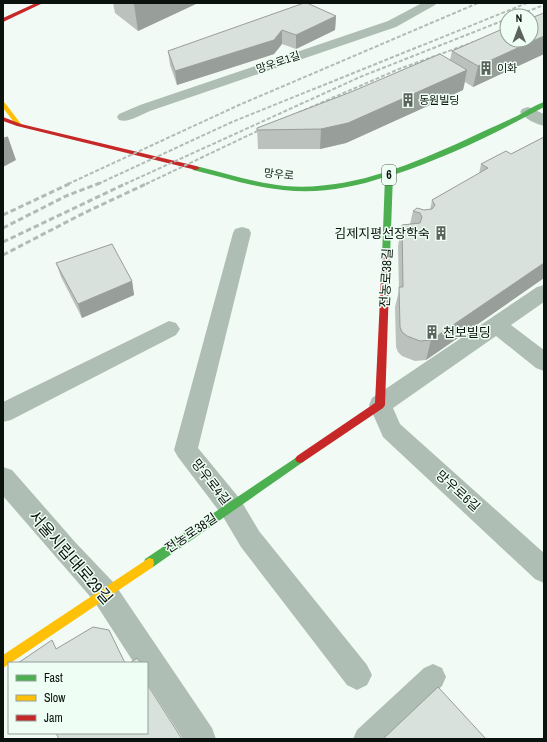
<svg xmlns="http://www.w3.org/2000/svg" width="547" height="742" font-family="'Archivo Narrow','Noto Sans KR',sans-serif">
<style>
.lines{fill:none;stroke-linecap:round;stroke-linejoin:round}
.lane{fill:#aebeb4;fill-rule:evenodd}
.street{fill:#aebeb4;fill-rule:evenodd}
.fast{fill:#4caf50;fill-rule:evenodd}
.slow{fill:#ffc107;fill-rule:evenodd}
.jam{fill:#c62828;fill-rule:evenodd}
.rail-far1{stroke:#b1bcb5;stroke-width:2;stroke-dasharray:4 2;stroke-linecap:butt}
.rail{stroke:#b1bcb5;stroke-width:3;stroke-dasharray:5.5 3;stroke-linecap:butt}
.wall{fill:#bbc2bd}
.shaded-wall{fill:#989e9a}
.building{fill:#d9e1dc;stroke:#989e9a}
.labels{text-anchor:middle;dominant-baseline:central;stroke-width:3;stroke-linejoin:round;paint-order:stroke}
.far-street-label{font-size:11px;fill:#0a120d;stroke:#effef4}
.far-poi-label{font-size:11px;fill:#0a120d;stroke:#effef4;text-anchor:start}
.shield{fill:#effef4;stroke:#4f5952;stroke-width:1}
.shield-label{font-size:12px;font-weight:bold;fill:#0a120d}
.poi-label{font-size:13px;fill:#0a120d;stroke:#effef4;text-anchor:end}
.street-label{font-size:13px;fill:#0a120d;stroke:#effef4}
.near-street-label{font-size:16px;fill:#0a120d;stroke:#effef4}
</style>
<rect width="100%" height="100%" fill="#f2faf5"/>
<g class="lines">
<path class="lane" d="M422 3H437L435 5 396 27 150 111C140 115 129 123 119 120L117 117 119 114 140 105 388 21Z
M433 664 442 668 446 677 442 686 385 739H353L357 730 424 668Z"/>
<path class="street" d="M528 107 544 114V126C536 124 525 119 520 112L522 109Z
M242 227 249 229 251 233 198 448 240 499 259 531 367 665 372 675 367 685 357 690 347 685 241 547 222 515 178 457 174 450 233 233 235 229Z
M544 285V302L511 325 544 350V371L536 368 496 336 393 408 400 424 544 553V583L535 579 383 437 369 405 372 398 537 287Z
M169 321 176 323 180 329 176 335 11 420 3 422V402Z
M3 467 12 470 75 542 114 583 212 728 216 739H183L147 683V663H134L94 601 3 496Z"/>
<path class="fast" d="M544 102V107C496 133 445 158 393 175L390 257 386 260 382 257 385 177C352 188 318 194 283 190 252 187 223 177 193 170L192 168 196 166C225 173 255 183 285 186 348 191 408 166 465 140 482 132 500 124 517 116 526 111 535 105 544 102Z
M300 455 303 456 305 459 303 462 153 567 149 568 145 567 144 563 145 559Z"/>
<path class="slow" d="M3 102 5 103 21 124V126H17L3 108Z
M149 558 153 559 154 563 153 567 3 668V655Z"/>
<path class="jam" d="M36 3H43L3 22V18Z
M3 117 21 124 196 166 200 168 196 170 17 126 3 121Z
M386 254 390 257 385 405 383 408 303 462 300 463 297 462 295 459 297 456 375 403 382 257Z"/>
<path class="rail-far1" d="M515 16 544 5
M293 115 399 69 507 30
M68 184 239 105 478 3
M98 184 232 122 527 3
M125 184 360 77 507 19
M146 184 268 126"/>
<path class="rail" d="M3 215 71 183
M3 228 66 196 100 183
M3 242 127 183
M3 255 84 213 148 183"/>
</g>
<path class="wall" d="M113 3H198L138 31 115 13Z
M544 13V54L473 87 465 82 463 90 346 143 320 149H258L257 128 450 60 452 51Z
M336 16 335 30 296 49 282 44 274 54 177 85 170 65 168 51Z
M544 137V278L426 360 415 361 402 356 398 352 396 347 395 307 399 291 398 246 402 225 410 224 413 211 430 210 432 200 479 174 481 164 511 154Z
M56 263 132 281 134 295 82 318 61 277Z"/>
<path class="shaded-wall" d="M135 3H198L138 31 134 4Z
M336 16 335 30 296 49V35Z
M282 30V44L274 54 177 85 175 71Z
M544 36V54L473 87 478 66Z
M467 70 463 90 346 143 320 149 321 129Z
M8 137 16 160 3 167V140Z
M544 263V278L426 360 431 340Z
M132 281 134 295 82 318 78 304Z"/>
<path class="building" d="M304 3H307L336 16 296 35 282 30 274 40 175 71 168 51Z
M544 13V36L478 66 452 51 507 27V40H531V18Z
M440 54 467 70 348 123 321 129 257 130V128L351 92Z
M8 137 3 140V138Z
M544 137V263L431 340 420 341 407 336 402 332 400 327 399 287H403L402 225 420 223 422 217 420 213 413 211 417 208 424 210 432 209 435 205 432 200 488 168 481 164 506 151 511 154Z
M112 244 132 281 78 304 56 263Z
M93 627 109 630 125 663H18L52 640 56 649Z
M137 658 141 663H130Z
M147 684 182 739H59L56 733H147Z
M438 687 486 739H383Z"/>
<defs>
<symbol id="building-bare" viewBox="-9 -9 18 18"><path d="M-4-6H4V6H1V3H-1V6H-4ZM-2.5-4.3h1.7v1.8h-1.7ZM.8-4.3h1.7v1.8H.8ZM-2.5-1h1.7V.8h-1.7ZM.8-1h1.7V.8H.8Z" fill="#5b635e" stroke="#effef4" stroke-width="2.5" paint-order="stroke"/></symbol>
</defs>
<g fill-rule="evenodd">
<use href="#building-bare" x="476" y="58" width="20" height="20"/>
<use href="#building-bare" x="398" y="90" width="20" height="20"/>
<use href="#building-bare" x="431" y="223" width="20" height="20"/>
<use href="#building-bare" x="422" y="322" width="20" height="20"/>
</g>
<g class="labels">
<g class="far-street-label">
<text transform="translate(278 62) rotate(-19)">망우로1길</text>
<text transform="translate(279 174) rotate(6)">망우로</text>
</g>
<g class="far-poi-label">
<text x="497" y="68">이화</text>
<text x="419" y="100">동원빌딩</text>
</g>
<rect class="shield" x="382" y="165" width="14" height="20" rx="3"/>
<g class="shield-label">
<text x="389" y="175">6</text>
</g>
<g class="poi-label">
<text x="430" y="233">김제지평선장학숙</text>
<text x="443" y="332" text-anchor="start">천보빌딩</text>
</g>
<g class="street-label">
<text transform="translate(386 278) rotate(-87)">전농로38길</text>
<text transform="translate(211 482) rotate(52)">망우로4길</text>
<text transform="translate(458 491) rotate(42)">망우로6길</text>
<text transform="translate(191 533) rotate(-34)">전농로38길</text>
</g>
<g class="near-street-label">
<text transform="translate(71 557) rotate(49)">서울시립대로29길</text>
</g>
</g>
<rect width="547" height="742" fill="none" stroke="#0a120d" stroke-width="8"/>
<rect x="8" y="662" width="140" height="72" fill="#effef4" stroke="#93a098"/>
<rect x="16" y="675" width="20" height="6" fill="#4caf50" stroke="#93a098"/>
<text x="44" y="682" font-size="12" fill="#0a120d">Fast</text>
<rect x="16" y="695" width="20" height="6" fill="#ffc107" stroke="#93a098"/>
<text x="44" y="702" font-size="12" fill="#0a120d">Slow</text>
<rect x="16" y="715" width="20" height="6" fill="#c62828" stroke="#93a098"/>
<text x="44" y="722" font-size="12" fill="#0a120d">Jam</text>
<g transform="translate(519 28) rotate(359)"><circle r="19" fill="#effef4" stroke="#93a098"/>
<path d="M0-3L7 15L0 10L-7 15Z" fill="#5b635e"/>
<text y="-6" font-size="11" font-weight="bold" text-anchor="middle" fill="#0a120d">N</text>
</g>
</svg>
